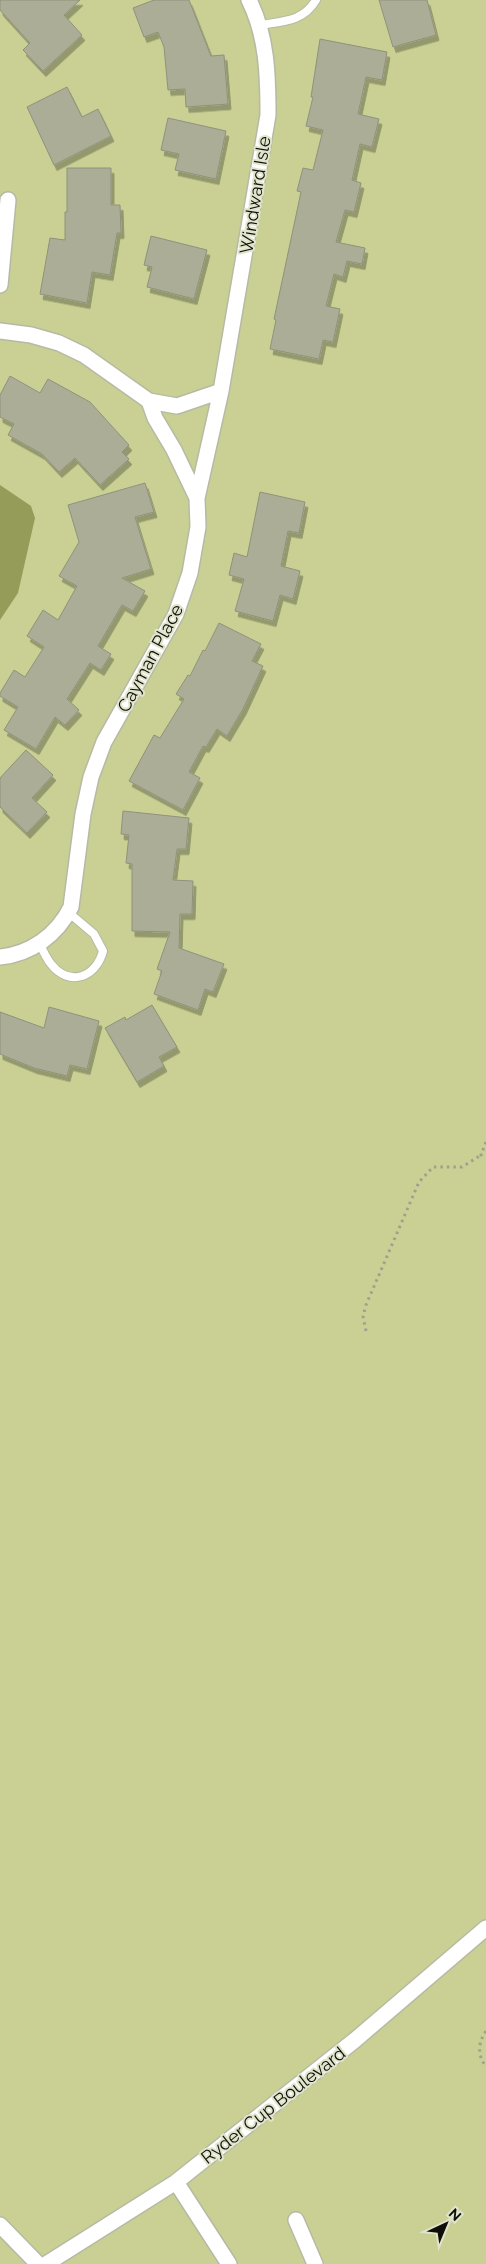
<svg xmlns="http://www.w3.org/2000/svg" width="486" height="2264" font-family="Raleway,sans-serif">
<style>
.green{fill:#cad094}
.water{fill:#959b58}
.building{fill:#abad97;stroke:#8f927c;filter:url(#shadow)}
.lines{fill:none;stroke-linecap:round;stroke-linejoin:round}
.lane-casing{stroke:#b7baa3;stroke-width:10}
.street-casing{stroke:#b7baa3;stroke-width:18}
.path{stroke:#9ea18e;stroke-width:3;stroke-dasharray:2.5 4;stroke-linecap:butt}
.lane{stroke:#fff;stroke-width:8}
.street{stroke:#fff;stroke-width:15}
.labels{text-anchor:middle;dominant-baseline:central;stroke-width:4;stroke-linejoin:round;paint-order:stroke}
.street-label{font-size:18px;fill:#0e0f07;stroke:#e1e4cc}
</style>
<defs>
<filter id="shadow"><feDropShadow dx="3" dy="5.5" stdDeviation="0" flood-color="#0004"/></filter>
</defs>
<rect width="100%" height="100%" fill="#e1e4cc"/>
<path class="green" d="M0 0H486V2264H0Z"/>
<path class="water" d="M0 485 31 506 35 518 18 593 0 620Z"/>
<path class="building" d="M0 0H80L64 15 82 35 43 71 23 50 30 43 0 10Z
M154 0H189L211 56 224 55 228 104 186 107 185 89 168 90 164 47 158 32 144 37 133 8Z
M379 0H427L436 35 393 47Z
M320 39 387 52 382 80 366 77 358 114 379 119 372 147 360 144 352 180 361 183 354 212 345 210 336 242 365 248 362 264 347 261 343 277 334 274 326 306 340 309 333 342 323 340 319 359 270 349 276 320 274 319 301 192 297 191 303 168 313 170 323 130 306 126 313 97H311Z
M67 87 82 117 98 109 111 136 54 165 27 107Z
M168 118 226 131 216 179 175 170 179 154 161 150Z
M67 168H111V205H120L121 233H117L110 275 92 272 87 303 40 294 50 238 65 240V212H67Z
M151 236 207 250 194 299 147 287 152 267 144 265Z
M10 376 40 393 48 379 90 402 129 445 122 452 129 459 100 485 75 458 59 472 42 454 8 435 14 424 0 417V395Z
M145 483 154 512 135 517 151 569 122 578 145 591 133 611 122 605 98 646 111 654 101 670 90 663 67 699 79 710 65 725 55 717 36 749 4 730 18 707 0 696V693L14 670 25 677 44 647 27 636 43 610 58 620 77 586 59 576 79 542 68 505Z
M260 492 305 502 299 533 288 531 281 566 300 571 293 599 280 595 273 621 235 611 244 579 229 575 234 553 247 557Z
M219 623 261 644 252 661 263 666 243 709 227 736 217 729 206 747 203 746 189 772 200 778 183 810 129 781 154 735 160 738 184 699 176 694 188 675 190 676 203 650 205 651Z
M26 750 53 775 32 798 47 812 27 833 0 807V778Z
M123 811 189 818 186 849H177L173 880 193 881 192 914H180L179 948 224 964 213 992 205 989 198 1010 154 994 162 971 157 969 170 932 132 931V864L126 863 129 835 121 834Z
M152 1005 177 1047 159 1057 164 1066 137 1082 105 1028 125 1017 126 1020Z
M49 1007 99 1021 87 1069 70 1065 67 1076 34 1068 0 1054V1012L44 1028Z"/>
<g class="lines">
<defs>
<path id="lane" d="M260 25C283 21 303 22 316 0
M39 943C43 950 46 958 51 964 69 987 96 978 103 951L94 934 68 912"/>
<path id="street" d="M0 285 8 200
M0 331 31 335 59 343 84 355 149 401 155 418 174 450 197 498 198 527 190 573 176 614 104 742 91 777 83 814 71 907C57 935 31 954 0 957
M149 401 177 406 221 391
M197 498 221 391 268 115C268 75 267 36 249 0
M176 2182 229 2264
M296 2220 315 2264
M0 2225 38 2264
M46 2264 176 2182 355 2040 486 1928"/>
</defs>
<use href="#lane" class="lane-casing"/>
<use href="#street" class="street-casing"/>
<path class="path" d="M486 1142 481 1155 486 1152
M366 1331 363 1316 366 1305 419 1182 433 1167H462L481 1155
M486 2031C478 2043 477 2054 486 2067"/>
<use href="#lane" class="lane"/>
<use href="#street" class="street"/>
</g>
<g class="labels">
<g class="street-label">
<text transform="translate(255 195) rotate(-81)">Windward Isle</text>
<text transform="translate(150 658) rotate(-62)">Cayman Place</text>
<text transform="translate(273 2105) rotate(-38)">Ryder Cup Boulevard</text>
</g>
</g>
<g transform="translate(446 2224) rotate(44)" stroke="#e1e4cc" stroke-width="4" paint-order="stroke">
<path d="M0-4L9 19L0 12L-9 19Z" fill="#0e0f07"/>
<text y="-8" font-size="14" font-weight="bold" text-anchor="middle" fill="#0e0f07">N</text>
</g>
</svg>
